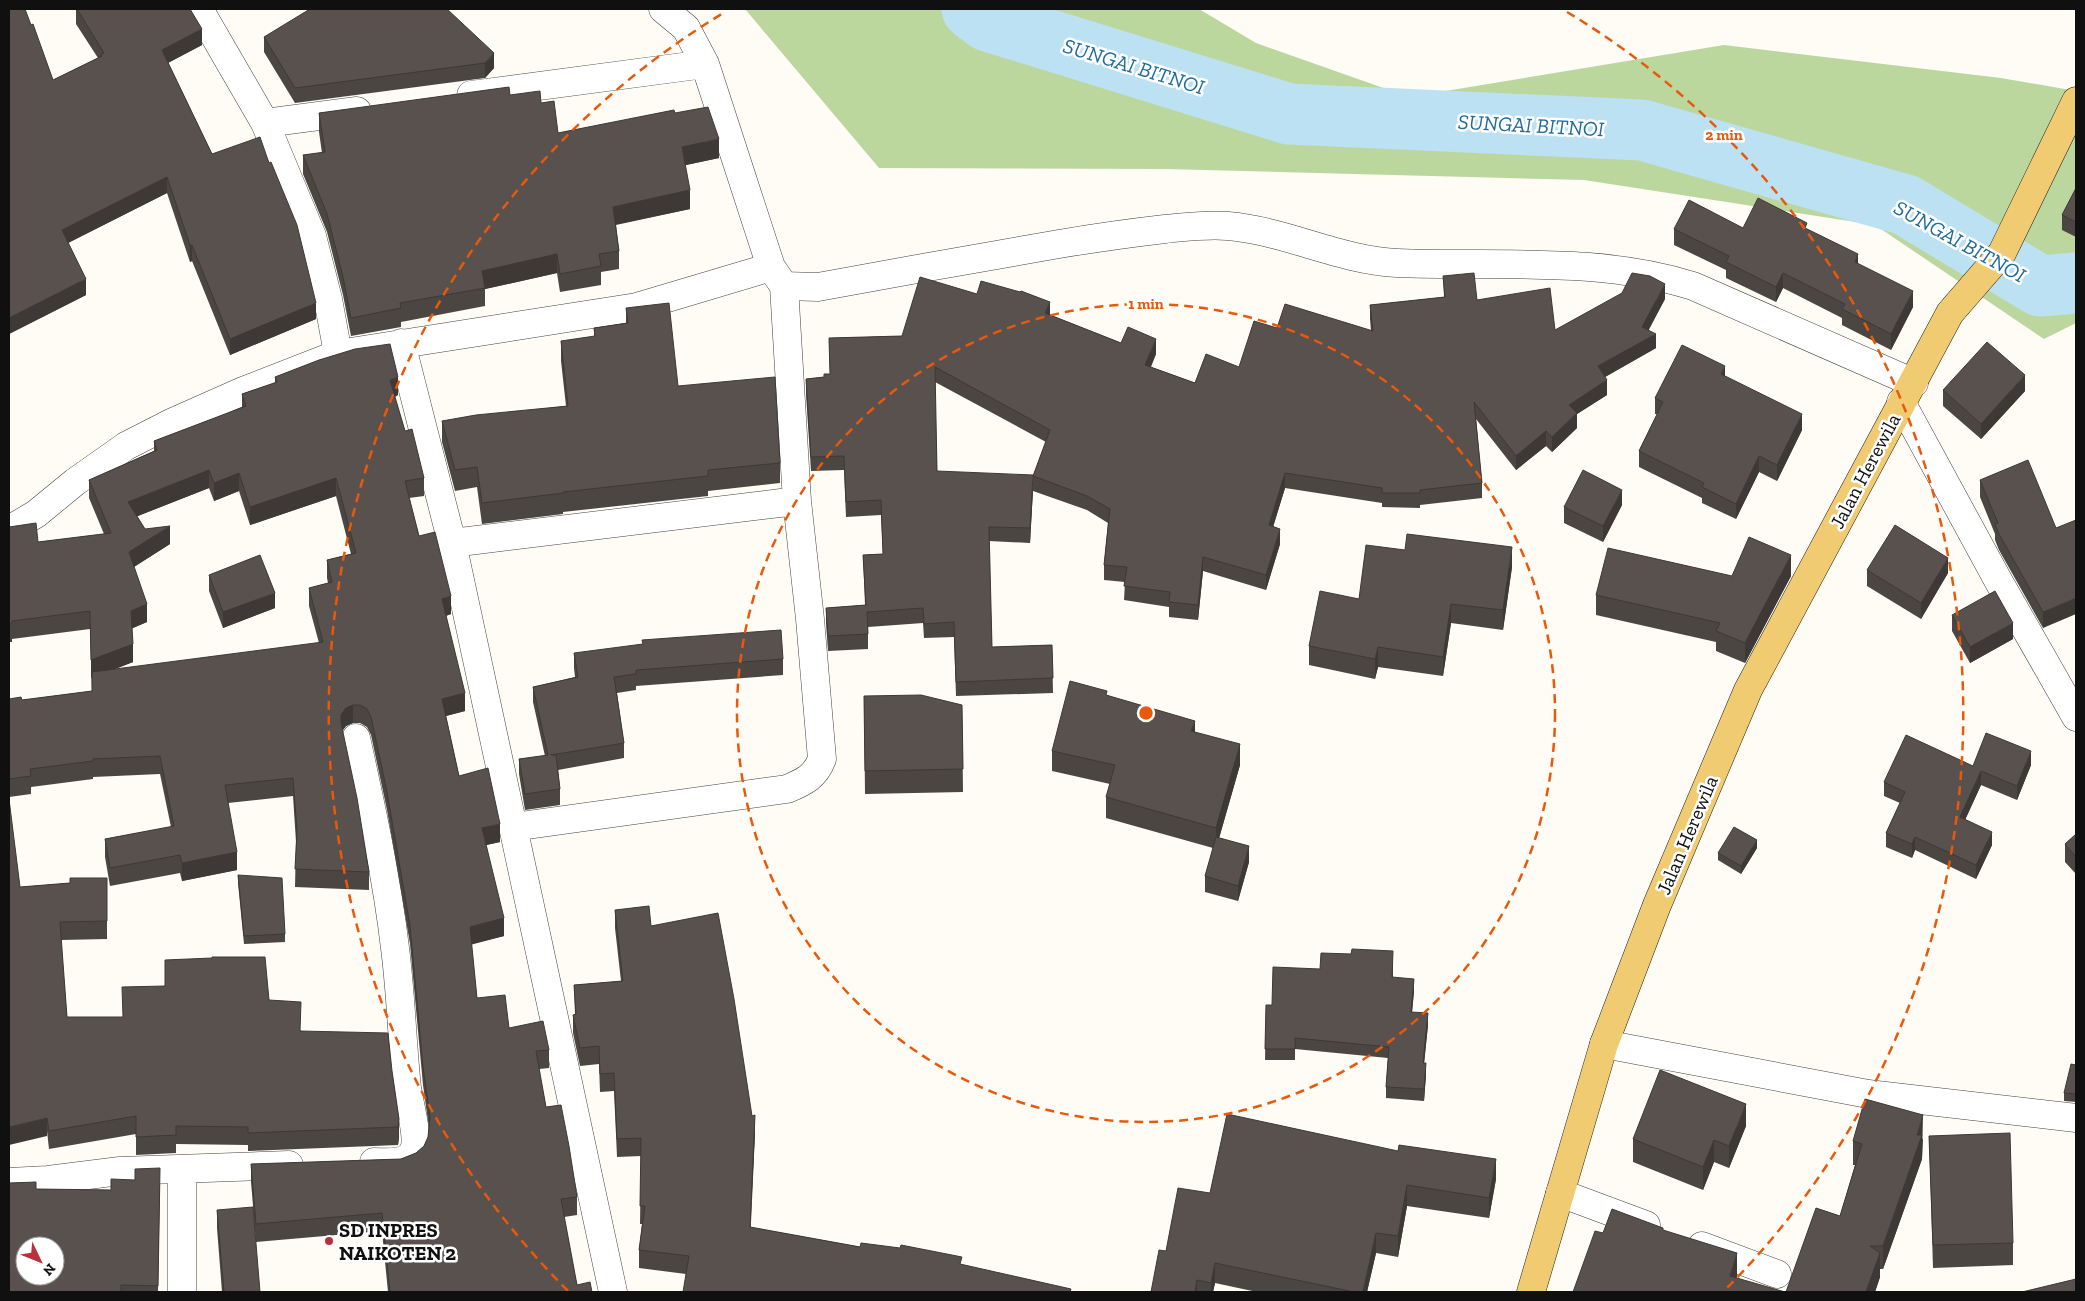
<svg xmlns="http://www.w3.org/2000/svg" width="2085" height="1301" font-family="'Zilla Slab',serif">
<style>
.forest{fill:#bbd79e}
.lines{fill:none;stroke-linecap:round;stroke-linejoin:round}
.river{stroke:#bbe1f3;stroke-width:61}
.minor-casing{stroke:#434343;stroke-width:29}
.major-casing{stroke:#212121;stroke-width:29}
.minor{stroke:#fff;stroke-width:28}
.major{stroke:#f0cb72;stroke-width:28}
.wall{fill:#4c4642;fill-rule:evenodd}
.shaded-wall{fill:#3e3936}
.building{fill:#58514d;stroke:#3e3936;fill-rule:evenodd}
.ring{fill:none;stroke:#e8590c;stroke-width:2.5;stroke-dasharray:9 6}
.poi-dot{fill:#b92f3c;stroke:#fff;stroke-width:2}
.labels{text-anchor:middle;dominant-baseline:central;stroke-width:5;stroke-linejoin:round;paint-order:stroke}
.street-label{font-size:20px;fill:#101010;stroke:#fff}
.poi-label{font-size:20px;font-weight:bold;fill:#101010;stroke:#fff;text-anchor:start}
.water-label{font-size:21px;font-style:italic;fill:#1f6b9c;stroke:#fff}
.centre{fill:#e8590c;stroke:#fff;stroke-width:2.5}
.ring-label{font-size:15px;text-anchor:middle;font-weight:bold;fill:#e8590c;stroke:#fff;stroke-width:5;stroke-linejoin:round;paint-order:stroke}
</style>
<rect width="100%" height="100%" fill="#fefcf4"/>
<path class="forest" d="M745 9H1199L1256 43 1409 97 1724 45 2001 78 2076 91V323L2044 339 1875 225 1584 180 1166 169 879 168Z"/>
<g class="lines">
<path class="river" d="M972 9 988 21 1289 114 1642 130 1906 205 2040 286 2076 283"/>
<defs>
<path id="minor" d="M199 9 265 123 312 236 328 299 338 354
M663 9 686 28 705 64 771 267
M471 95 705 64
M265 123 357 111
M401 343 452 543 613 1292
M1901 402 1999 582 2076 717
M9 530 36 514 75 482 126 446 173 422 243 391 338 354 637 307 771 267 784 286 818 287C898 272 979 258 1059 244 1095 238 1130 233 1165 229 1186 227 1207 224 1228 226 1286 231 1339 260 1397 263 1495 267 1598 256 1693 286L1914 383
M452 543 797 501
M356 738C371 806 387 878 395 948 401 994 402 1041 407 1088 409 1102 420 1140 413 1152 406 1165 387 1162 374 1162
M513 827 787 789C804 782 815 777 822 759L810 619 797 501 784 286
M1604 1044 1868 1094 2076 1118
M182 1169V1292
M9 1182 48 1180 120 1171 289 1165
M1560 1193 1646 1225
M1702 1246 1777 1274"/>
<path id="major" d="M1531 1292 1604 1044 1657 905 1748 690 1950 313 2002 253 2076 101"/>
</defs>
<use href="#minor" class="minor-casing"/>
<use href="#major" class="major-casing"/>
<use href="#minor" class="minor"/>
<use href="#major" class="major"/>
</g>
<path class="wall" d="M9 9 31 25 53 80 98 58 76 24V9H190L202 45 168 63 212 154 316 319 230 355 192 261 190 262 167 193 68 243 86 295 9 334Z
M447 9 494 68 485 78 295 103 264 52V37Z
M510 95 541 103 558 133 675 113 719 158 685 165 690 209 616 225 619 251V269L601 272V285L560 292 557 273 485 289V306L401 322V327L351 336 343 295 327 232 303 174V155L322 153 319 132V113Z
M2076 188V237L2062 230V215Z
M1743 228 1807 229 1858 264 1913 307 1891 350 1842 325V318L1783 288 1776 302 1726 278V270L1674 245V229Z
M1443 276 1477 300 1555 330 1665 299 1648 330 1656 348 1605 377 1607 395 1577 414V428L1552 452 1546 446 1516 470 1476 419 1482 483V498L1420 505V508L1382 507V503L1285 488 1273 527 1280 544 1266 590 1203 571 1198 620 1169 617V607L1124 600 1125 582 1104 580V565L1108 523 1087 510 1033 491V476L1046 442 935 382 937 471 1033 490 1030 543 989 541 992 647 1052 645 1053 693 956 696 954 637 924 638 923 623 868 627V649L828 651 826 623V608L865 605 863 555 883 554 881 515 846 517 844 470 811 471 806 394V379L824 377 830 374 829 338 902 336 977 294 1050 315 1121 343 1156 354 1151 367 1195 383 1239 367 1277 328 1371 331 1370 319V305L1444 297Z
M626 308 678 386 780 463V483L708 491V496L563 512V514L482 524 477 487 455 491 442 442V421L566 406 561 361V341L594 337V328L626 324Z
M1725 376 1802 430 1777 481 1759 472 1736 519 1702 503V498L1639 467V451L1657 414H1655V398Z
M275 377 398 395 395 397 405 431 424 478V496L409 498 419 536 451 614 446 616 465 711 446 716 459 776 500 842 486 845 504 936 471 944 477 998 509 1028 549 1050V1068L539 1069 546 1107 577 1197V1215L564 1217 577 1285 592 1292H388L382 1231 256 1242 251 1182V1164L401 1159 416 1153 424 1146 428 1137 429 1128 423 1085 410 944 387 810 371 735 367 727 360 723H353L346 726 342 731 369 872V890L295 887 296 842 293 796 228 803 237 870 182 881 180 873 110 886 105 857V839L171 827 160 774 93 777V779L31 787V794L9 797V699L22 700 92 691 90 629 12 639V642H9V527L38 542 104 534 89 498V480L154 451V441L242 408V394L275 383ZM209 488 214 501 239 491 250 525 336 496 351 554 327 560V578L328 583 309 588V606L319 643 113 670 133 662 132 628 147 622 134 567 170 544 145 529 137 516Z
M1943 390 2025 391 1981 439 1943 406Z
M1980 480 2056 528 2043 628 1999 550 1995 540V534L1980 497Z
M1622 505 1603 542 1564 523V507Z
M1512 567 1503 630 1451 623 1443 676 1378 667 1375 679 1309 665V646L1359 599Z
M1867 570 1948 573 1921 619 1867 586Z
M209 575 275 608 223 628 209 591Z
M1732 576H1791L1745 663 1716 651V642L1596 615V595Z
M1952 615 2013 639 1970 663 1952 631Z
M574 653 783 659V675L636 686V690L617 693 624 743V758L558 770 560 789V805L525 810 519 774V759L545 756 533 702V687L575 677 574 668Z
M1107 695 1195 732 1240 765 1219 838 1249 862 1238 901 1205 892V876L1213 848 1106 818V797L1110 784 1052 771V751Z
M864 696 962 705 963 792 865 794Z
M2031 765 2017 800 1981 785 1965 820 1992 845 1976 879 1915 850 1912 858 1886 847V833L1900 803 1884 796V782L1973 766Z
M2076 834V874L2065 862V844Z
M1757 848 1741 874 1718 860V853Z
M238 875 285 934V942L244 944 238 883Z
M107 878V939L61 940 67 1017H123L269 1000 301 1031 392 1071 399 1119V1137L398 1145 248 1151V1145L176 1144V1153L136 1155V1134L49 1149 20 887 70 883Z
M615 910 651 926 752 1116 755 1133 750 1227 962 1265 1071 1292 686 1274 639 1268V1250L642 1224H640L641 1156 617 1157 614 1091 600 1092 599 1064 580 1066 573 1033V1015H575L574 985 621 981 615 928Z
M1393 962V977L1414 991 1412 1012 1428 1025 1424 1063 1426 1074 1424 1101 1386 1098V1087L1388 1058 1295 1049V1060H1265L1266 1005H1272Z
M2076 1065V1102L2064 1101V1093Z
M1746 1126 1729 1168 1714 1162 1703 1190 1633 1162V1139Z
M1929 1136 2013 1243V1265L1933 1268Z
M1923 1139 1922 1159 1883 1269H1880V1277L1875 1292H1786L1840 1216 1855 1165H1853V1141Z
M1496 1179 1489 1218 1407 1206 1398 1257 1376 1253 1367 1292H1257L1215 1283 1213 1292H1151L1166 1251 1210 1193Z
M160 1185 158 1292H9L36 1189 111 1190Z
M217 1210 260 1292H222L217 1228Z"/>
<path class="shaded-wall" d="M202 29V45L162 66V50Z
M494 53V68L485 78V63Z
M719 139V158L682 166V147Z
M167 177V193L62 246V230Z
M690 190V209L613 225V207Z
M190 245H192V261L190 262Z
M557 254V273L485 289 482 271Z
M1858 254V270L1855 262Z
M1783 273V288L1776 302V287Z
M86 279V295L9 334V318Z
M1665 284V299L1643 341 1656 334V348L1598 381V366L1642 327Z
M1913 291V307L1891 350V334Z
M1050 302V317L1045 313Z
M316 303V319L230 355V339Z
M1156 339V354L1145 379V365Z
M1725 366V382L1721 374Z
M2025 375V391L1981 439V424Z
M398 377V395L390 398V380Z
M1607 380V395L1577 414V428L1552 452V437L1569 405Z
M1802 414V430L1777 481V465Z
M1546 431V446L1516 470V456Z
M1759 456V472L1736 519V504Z
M209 470V488L128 520V502Z
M239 473V491L214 501V483Z
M1285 473V488L1269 540V525Z
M1033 475V490L1030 543V528Z
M336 478V496L250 525V507Z
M1622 490V505L1603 542V526Z
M170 526V544L129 570V552Z
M1280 529V544L1266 590V575Z
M1512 547V567L1503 630V610Z
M1791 555V576L1745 663V643Z
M1203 557V571L1198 620V605Z
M1948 558V573L1921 619V603Z
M275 593V608L223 628V612Z
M451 596V614L442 617V599Z
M2076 598V614L2043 628V612Z
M147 604V622L131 629V611Z
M1451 604V623L1443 676V657Z
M2013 623V639L1970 663V647Z
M133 644V662L91 678V660Z
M1378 647V667L1375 679V659Z
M465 693V711L442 717V699Z
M353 705V723L346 726 341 733V715L346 708Z
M1195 721V741L1191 731Z
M1240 744V765L1216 849V828Z
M2031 751V765L2017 800V786Z
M1981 771V785L1960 831V817Z
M500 824V842L482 846V828Z
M1992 832V845L1976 879V865Z
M1915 837V850L1912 858V844Z
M1757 840V848L1741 874V866Z
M1249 846V862L1238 901V886Z
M237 852V870L182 881V863Z
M504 918V936L470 945V927Z
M1414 979V991L1411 1023V1012Z
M1428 1013V1025L1423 1074V1063Z
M1426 1063V1074L1424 1101V1089Z
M1746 1104V1126L1729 1168V1146Z
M755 1115V1133L750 1245V1227Z
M1923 1115 1922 1159 1883 1269V1246Z
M47 1118V1136L9 1145V1127Z
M399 1119V1137L398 1145V1127Z
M1714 1140V1162L1703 1190V1167Z
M1496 1159V1179L1489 1218V1198Z
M1407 1185V1206L1398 1257V1236Z
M1376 1233V1253L1367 1292H1363Z
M1737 1253V1277L1732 1292 1730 1276Z
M1880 1253V1277L1875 1292H1866Z
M1215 1263V1283L1213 1292H1211V1283Z
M1197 1280V1292H1195Z"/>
<path class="building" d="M9 9H25L31 25 33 24 53 80 102 56 101 54 104 53 77 9H190L202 29 162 50 212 154 260 137 269 163 271 162 297 225 316 303 230 339 192 245H190L167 177 62 230 86 279 9 318Z
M310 9H447L494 53 485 63 295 88 264 37Z
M509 87 510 95 540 91 541 103 554 101 558 133 674 110 675 113 708 107 719 139 682 147 690 190 613 207 619 251 599 254 601 266 560 274 557 254 482 271 485 288 400 303 401 308 351 318 343 277 327 214 303 155 325 152 319 113Z
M2076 188V222L2062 215Z
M1758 198 1807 223 1805 228 1858 254 1855 262 1913 291 1891 334 1842 309 1845 304 1783 273 1776 287 1726 262 1729 256 1674 229 1689 200 1743 228Z
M1474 273 1477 300 1550 288 1555 330 1622 293 1632 273 1650 276 1665 284 1642 327 1656 334 1598 366 1607 380 1569 405 1577 413 1552 437 1546 431 1516 456 1474 402 1482 483 1420 490V493H1382V488L1285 473 1269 525 1280 529 1266 575 1203 557 1198 605 1169 602 1170 592 1124 586 1127 567 1104 565 1110 509 1087 496 1033 476 1050 430 935 367 937 471 1033 475 1030 528 989 527 992 647 1052 645 1053 678 956 682 954 622 924 624 923 608 867 612 868 634 828 636 826 608 866 605 863 555 883 554 881 500 846 502 844 456 811 457 806 379 824 377V374H830L829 338 902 336 920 277 977 294 981 281 1020 292 1021 291 1050 302 1045 313 1121 343 1128 327 1156 339 1145 365 1195 383 1206 354 1239 367 1254 321 1277 328 1285 304 1373 331 1370 305 1445 297 1443 276Z
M669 303 678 386 775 377 780 463 708 470V476L563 492V493L482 503 477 467 455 470 442 421 476 415 568 406 561 341 595 336 594 328 628 323 626 308Z
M1987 342 2025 375 1981 424 1943 390Z
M390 344 398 377 390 380 405 431 412 429 424 478 405 481 419 536 435 532 451 596 442 599 465 693 442 699 459 776 488 768 500 824 482 828 504 918 470 927 477 998 505 995 509 1028 543 1021 549 1050 536 1051 546 1107 561 1105 569 1146 577 1197 561 1199 577 1285 590 1282 592 1292H390L382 1213 256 1224 251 1164 401 1159 416 1153 424 1146 428 1137 430 1117 423 1067 410 926 387 792 371 717 367 709 360 705H353L346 708 341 715V723L357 798 369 872 295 869 297 831 293 778 225 785 237 852 182 863 180 855 110 868 105 839 174 826 160 756 93 759V761L30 769 31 776 9 779V699L21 697 22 700 92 691V672L323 642 309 588 332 582 327 560 356 553 336 478 250 507 239 473 214 483 209 470 128 502 145 529 170 526 129 552 147 604 131 611 133 644 91 660 90 611 12 621V624H9V527L36 523 38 542 111 533 89 480 157 450 154 441 246 406 242 394 277 382 275 377 319 360 355 349Z
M1682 345 1725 366 1721 374 1802 414 1777 465 1759 456 1736 504 1702 487 1704 483 1639 451 1663 402 1655 398Z
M2028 460 2056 528 2076 520V598L2043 612 1999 534 1995 524 1998 523 1980 480Z
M1583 470 1622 490 1603 526 1564 507Z
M1895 525 1948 558 1921 603 1867 570Z
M1407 534 1512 547 1503 610 1451 604 1443 657 1378 647 1375 659 1309 646 1320 591 1359 599 1366 545 1405 550Z
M1749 537 1791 555 1745 643 1716 631 1720 623 1596 595 1608 548 1732 576Z
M260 555 275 593 223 612 209 575Z
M1995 591 2013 623 1970 647 1952 615Z
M781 630 783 659 636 670V674L614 677 624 743 551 755H556L560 789 525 794 519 759 548 755 533 687 578 677 574 653 643 644 642 640Z
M1070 681 1107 691 1106 695 1195 721 1191 731 1240 744 1216 828 1106 797 1115 765 1052 751Z
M921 695 962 705 963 769 865 771 864 696Z
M1986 733 2031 751 2017 786 1981 771 1960 817 1992 832 1976 865 1915 837 1912 844 1886 833 1905 792 1884 782 1906 735 1973 766Z
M9 799 20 887 70 883V878H107V921L60 922 67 1017H123L122 987 165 986V960L212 958V957H265L269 1000 301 1002 300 1031 388 1033 392 1071 399 1119 398 1127 248 1133V1127L176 1126V1135L136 1137V1116L49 1131 47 1118 9 1127Z
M1734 827 1757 840 1741 866 1718 853Z
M2076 834V857L2065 844Z
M1216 837 1249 846 1238 886 1205 876Z
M238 875 282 878 285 934 244 936Z
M649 906 651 926 718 913 734 999 752 1116 755 1115 750 1227 860 1247 861 1243 900 1248 901 1245 962 1257 960 1264 1071 1289 1070 1292H683L689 1256 639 1250 645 1206H640L641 1138 617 1139 614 1073 600 1074 599 1046 580 1048 573 1015 576 1014 574 985 623 981 615 910Z
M1352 949 1393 951 1392 977 1414 979 1411 1012 1428 1013 1423 1063H1426L1424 1089 1386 1087 1389 1047 1295 1038V1049H1265L1266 1005H1272L1273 967 1320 969 1321 953 1351 954Z
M2071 1064 2076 1065V1094L2064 1093Z
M1660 1070 1746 1104 1729 1146 1714 1140 1703 1167 1633 1139Z
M1865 1099 1923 1115 1917 1135H1922L1883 1246H1870L1880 1253 1866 1292H1786L1816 1208 1840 1216 1862 1144 1853 1141Z
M1227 1114 1398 1151 1399 1145 1496 1159 1489 1198 1407 1185 1398 1236 1376 1233 1363 1292H1354L1215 1263 1211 1283 1197 1280 1195 1292H1151L1159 1250 1166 1251 1178 1188 1210 1193Z
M2010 1133 2013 1243 1933 1245 1929 1136Z
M160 1168 158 1286 121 1285V1292H9V1183L36 1182V1189L111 1190V1179L135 1180V1169ZM25 1246H55V1276H25Z
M253 1207 260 1292H224L217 1210Z
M1612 1209 1663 1228V1230L1737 1253 1730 1276 1785 1292H1573L1595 1231 1603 1233Z
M2076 1279V1292H2022Z"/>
<g class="ring">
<circle cx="1146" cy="713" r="409"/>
<path d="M568 1291A818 818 0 0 1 725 12M1567 12A818 818 0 0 1 1724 1291"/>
</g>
<circle class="poi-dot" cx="329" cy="1241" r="5"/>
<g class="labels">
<g class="street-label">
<text transform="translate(1865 471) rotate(-62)">Jalan Herewila</text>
<text transform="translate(1687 835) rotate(-67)">Jalan Herewila</text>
</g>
<g class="poi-label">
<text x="339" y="1230">SD INPRES<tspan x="339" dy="23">NAIKOTEN 2</tspan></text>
</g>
<g class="water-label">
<text transform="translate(1134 66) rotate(17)">SUNGAI BITNOI</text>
<text transform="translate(1531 125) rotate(3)">SUNGAI BITNOI</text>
<text transform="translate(1960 241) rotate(29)">SUNGAI BITNOI</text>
</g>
</g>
<circle cx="1146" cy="713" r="8" class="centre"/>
<g class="ring-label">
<text x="1724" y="140">2 min</text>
<text x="1146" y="309">1 min</text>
</g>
<rect width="2085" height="1301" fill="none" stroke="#101010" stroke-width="20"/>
<g transform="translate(40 1261) rotate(133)"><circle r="24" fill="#ffffff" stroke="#9f9f9f"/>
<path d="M0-4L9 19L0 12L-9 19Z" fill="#b92f3c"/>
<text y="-8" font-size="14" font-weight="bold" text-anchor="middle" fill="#101010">N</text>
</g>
</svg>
